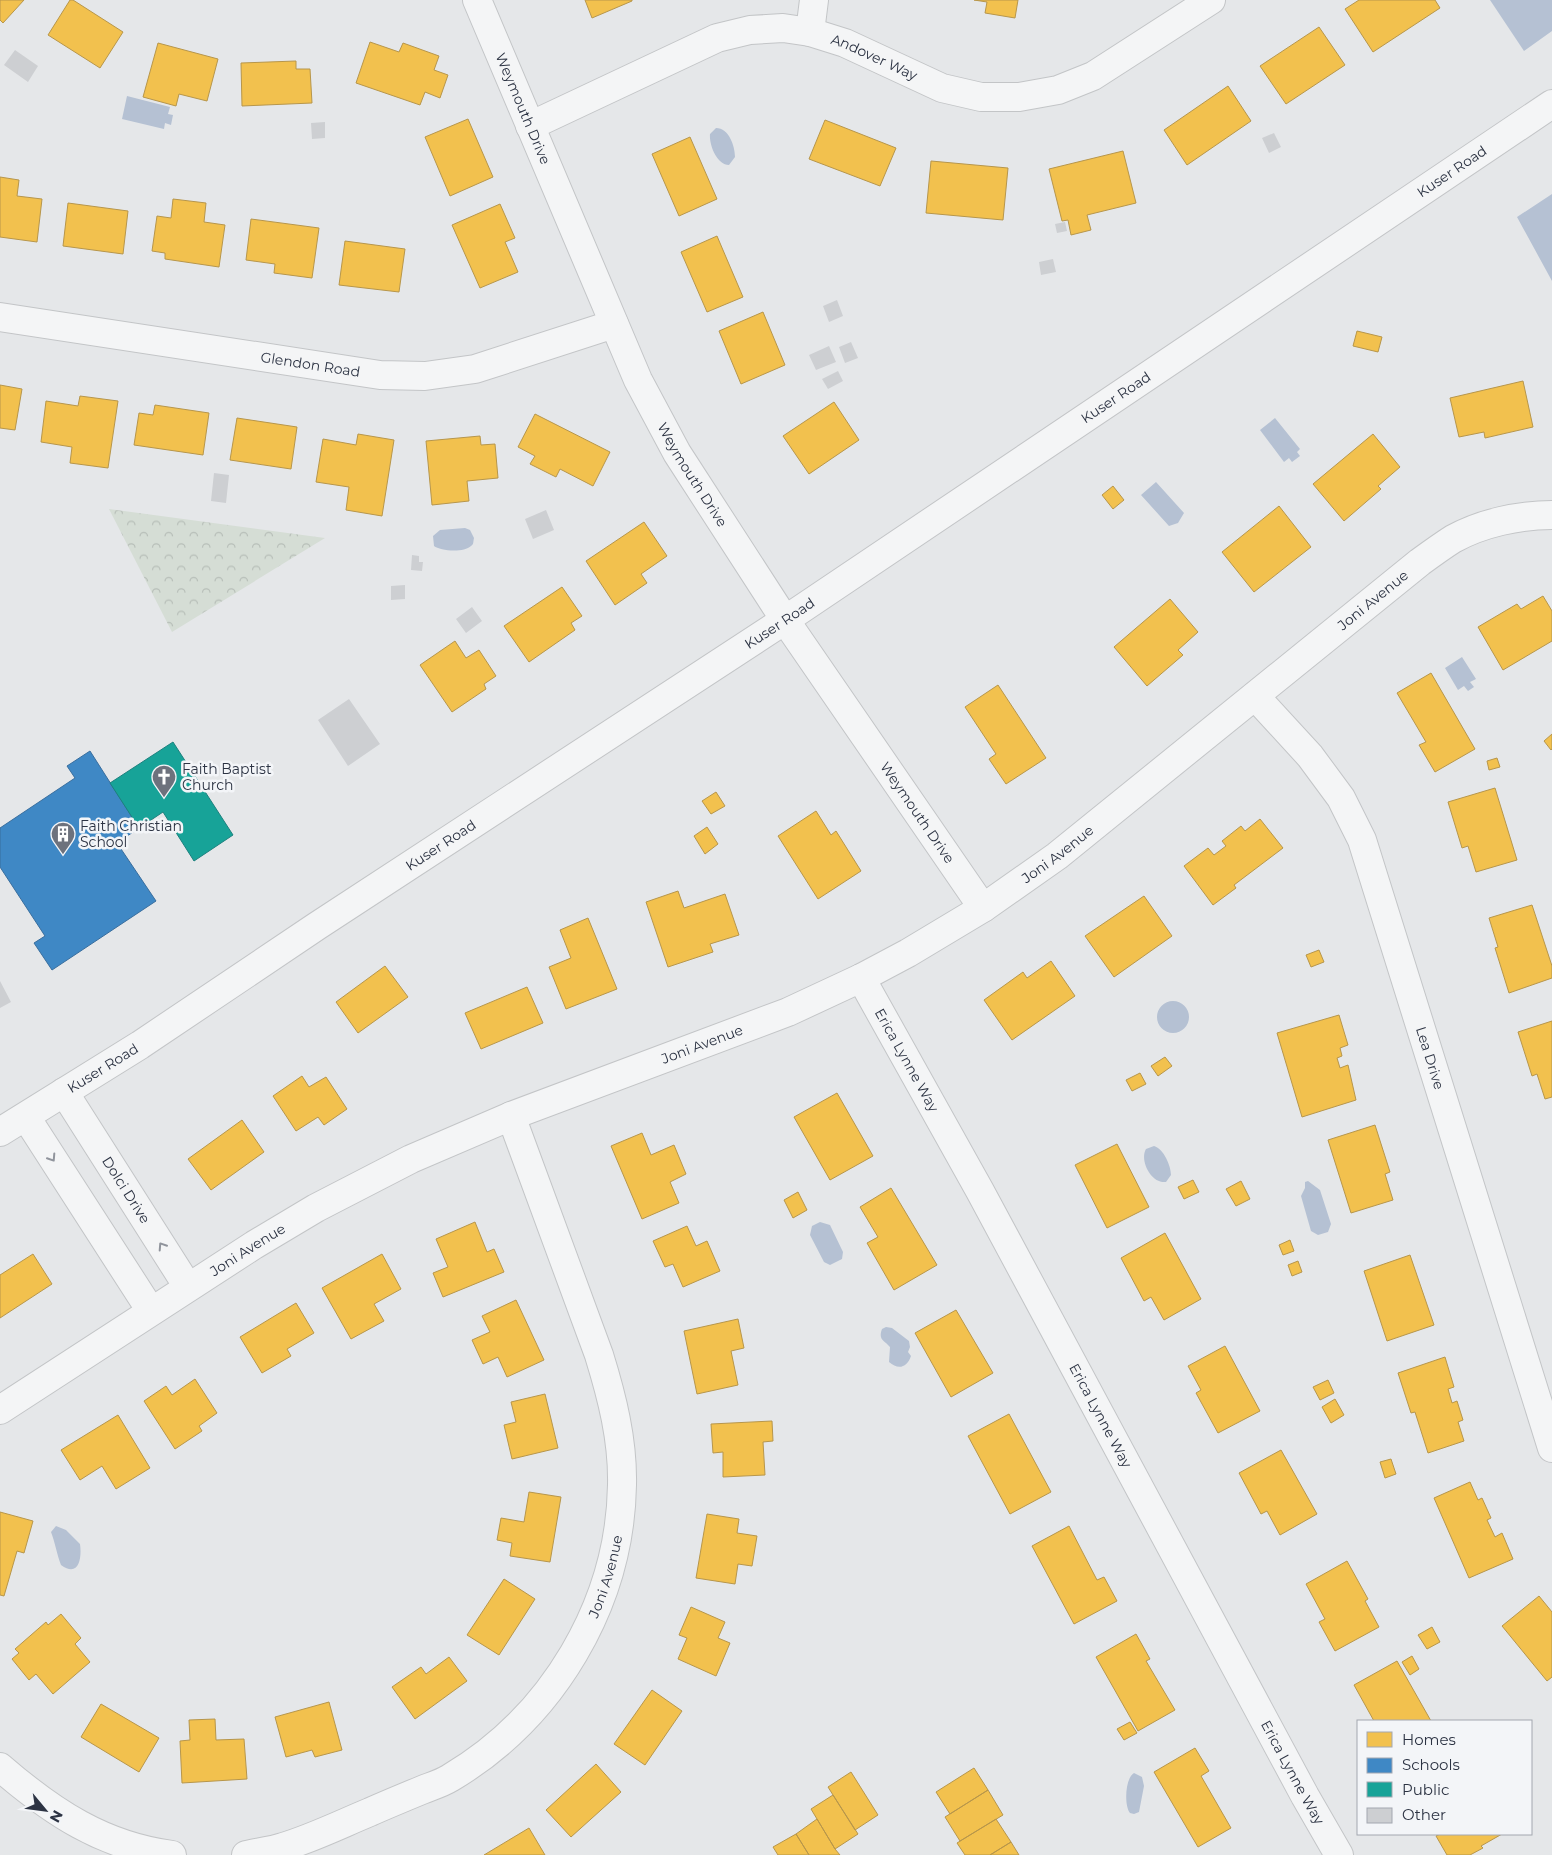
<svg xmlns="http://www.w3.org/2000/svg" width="1552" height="1855" font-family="Montserrat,sans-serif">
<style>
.park{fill:url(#park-crowns)}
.water{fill:#b5c1d3}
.homes{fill:#f2c14e;stroke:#b7964b}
.schools{fill:#3f88c5;stroke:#396e9e}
.public{fill:#17a398;stroke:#1d817e}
.building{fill:#cdcfd2}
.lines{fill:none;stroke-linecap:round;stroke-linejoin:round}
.minor-casing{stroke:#c3c5c7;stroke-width:30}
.minor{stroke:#f4f5f6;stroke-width:28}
.oneway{stroke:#90949c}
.labels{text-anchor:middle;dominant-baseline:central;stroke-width:5;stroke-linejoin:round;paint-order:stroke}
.street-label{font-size:14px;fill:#2c3343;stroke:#f3f5f8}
.poi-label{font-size:14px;fill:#2c3343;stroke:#f3f5f8;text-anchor:start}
</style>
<defs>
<pattern id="park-crowns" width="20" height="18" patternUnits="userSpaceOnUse" patternTransform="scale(1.25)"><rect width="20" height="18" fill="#d5ddd5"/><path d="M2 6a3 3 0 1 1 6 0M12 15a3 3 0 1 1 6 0" fill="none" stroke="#b7beb8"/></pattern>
</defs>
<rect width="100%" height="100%" fill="#e5e7e9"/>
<path class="park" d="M109 509 325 538 172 632Z"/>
<path class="water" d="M1490 0H1552V31L1524 51Z
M127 96 170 107 168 114 173 115 171 125 165 123 164 129 122 119Z
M716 128C729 128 735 146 735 157L729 165C717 165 709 145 710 134Z
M1552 194V281L1517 217Z
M1275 418 1300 449 1297 452 1300 456 1292 462 1289 458 1284 462 1260 430Z
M1156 482 1184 513 1178 523 1169 526 1141 495Z
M465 528 470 530 474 538C473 542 474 544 471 546 464 553 440 551 434 546L433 536 440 530Z
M1462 657 1476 679 1470 682 1474 687 1468 691 1464 686 1458 690 1445 668Z
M1157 1017a16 16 0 1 1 32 0a16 16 0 1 1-32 0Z
M1154 1146C1164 1149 1171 1166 1171 1175L1166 1182C1152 1184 1139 1161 1146 1149Z
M1308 1181 1320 1190 1331 1224 1328 1232 1318 1235 1311 1231 1301 1196 1305 1188V1182Z
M820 1222 830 1225 843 1252 842 1259 830 1265 824 1262 810 1235 812 1226Z
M886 1327 892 1328 909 1341 910 1347 908 1352 911 1356C907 1368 898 1370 889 1362L890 1347C884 1340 878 1340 882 1329Z
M56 1526 66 1530 80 1544C82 1558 79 1578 61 1565 57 1555 55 1542 51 1532Z
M1134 1773 1142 1777 1144 1786 1139 1812 1134 1814 1130 1813C1124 1806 1125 1778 1134 1773Z"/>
<path class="homes" d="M0 0H24L3 23 0 20Z
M70 0H73L123 32 100 68 48 35Z
M585 0H632V1L592 18Z
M974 0H1018L1015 18 985 13 987 2Z
M1359 0H1435L1440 8 1373 52 1345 9Z
M1319 27 1345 65 1286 104 1260 66Z
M370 42 399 52 403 43 439 56 434 70 448 75 440 98 425 92 420 105 356 83Z
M158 43 218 59 207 101 179 94 176 106 143 97Z
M296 61V69H310L312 103 242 106 241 63Z
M1228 86 1251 121 1187 165 1164 130Z
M468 119 493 177 450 196 425 137Z
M825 120 896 148 880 186 809 159Z
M690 137 717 199 679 216 652 154Z
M1123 151 1136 203 1087 215 1091 230 1071 235 1068 220 1062 221 1049 169Z
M931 161 1008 168 1003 220 926 213Z
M0 177 19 180 17 196 42 199 37 242 0 237Z
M173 199 206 203 204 222 225 225 219 267 165 259V253L152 251 157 216 171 218Z
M68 203 128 211 123 254 63 246Z
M500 204 515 238 505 242 518 272 480 288 452 225Z
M251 219 319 228 312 278 274 273 275 264 246 260Z
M717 236 743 297 707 312 681 252Z
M345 241 405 249 399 292 339 285Z
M763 312 785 365 741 384 719 331Z
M1357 331 1382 337 1378 352 1353 346Z
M1523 381 1533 427 1485 438 1484 432 1459 437 1450 398Z
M0 385 22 389 15 430 0 428Z
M80 396 118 401 108 468 70 463 72 447 41 442 46 401 78 406Z
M834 402 859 440 809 474 783 436Z
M155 405 209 413 203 455 134 445 139 413 153 415Z
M535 414 610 452 593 486 560 469 556 477 530 464 535 456 518 447Z
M237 418 297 427 291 469 230 460Z
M358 434 394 440 382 516 346 510 349 487 316 482 323 439 356 445Z
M1373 434 1400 467 1378 486 1381 489 1344 521 1313 484Z
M480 436 481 445 495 444 498 478 467 481 469 501 432 505 426 441Z
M1113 486 1124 500 1113 509 1102 495Z
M1279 506 1311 547 1254 592 1222 552Z
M644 522 667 556 641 574 647 583 615 605 586 561Z
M562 587 582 616 571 623 575 630 529 662 504 626Z
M1543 596 1552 611V641L1503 670 1478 627 1517 604 1521 609Z
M1170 599 1198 632 1178 650 1183 655 1147 686 1114 647Z
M455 641 466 658 479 650 496 676 484 684 486 689 452 712 420 665Z
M1431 673 1475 749 1435 772 1419 745 1426 742 1397 693Z
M998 685 1046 758 1006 784 989 759 996 754 965 707Z
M1552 734V749L1551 750 1544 741Z
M1497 758 1500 767 1489 770 1487 761Z
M1495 788 1517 860 1476 872 1468 846 1462 848 1448 802Z
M716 792 725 806 711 814 702 801Z
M816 811 831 835 836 831 861 871 818 899 778 836Z
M1260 819 1283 848 1234 885 1236 888 1213 905 1184 866 1208 848 1214 855 1226 846 1222 841 1241 826 1245 831Z
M707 827 718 844 705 854 694 836Z
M678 891 684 908 725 894 739 935 710 944 713 952 668 967 646 902Z
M1144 896 1172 936 1114 977 1085 936Z
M1532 905 1552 966V978L1509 993 1495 948 1498 947 1489 918Z
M588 918 617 989 566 1009 549 967 571 958 560 930Z
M1319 950 1324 962 1311 967 1306 955Z
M1051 961 1075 996 1012 1040 984 1000 1023 972 1027 978Z
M385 966 408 997 358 1033 336 1002Z
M527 987 543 1023 481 1049 465 1013Z
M1339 1015 1348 1045 1340 1048 1342 1056 1337 1058 1340 1068 1348 1065 1356 1100 1302 1117 1277 1033Z
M1552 1021V1097L1545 1099 1537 1074 1532 1076 1518 1032Z
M1165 1057 1172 1066 1158 1076 1151 1066Z
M1140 1073 1146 1084 1132 1091 1126 1080Z
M302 1076 309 1087 326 1077 347 1109 324 1125 318 1117 296 1131 273 1096Z
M837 1093 873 1156 830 1180 794 1117Z
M242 1120 264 1152 211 1190 188 1159Z
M1375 1125 1390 1172 1385 1174 1393 1200 1351 1213 1328 1140Z
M642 1133 651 1155 674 1145 686 1174 670 1182 679 1203 642 1219 611 1146Z
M1117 1144 1149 1207 1107 1228 1075 1165Z
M1193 1180 1199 1192 1184 1199 1178 1187Z
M1241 1181 1250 1199 1236 1206 1226 1189Z
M891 1188 937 1265 894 1290 867 1243 878 1237 860 1207Z
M798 1192 807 1210 793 1218 784 1200Z
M475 1222 487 1252 494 1249 504 1272 443 1297 433 1273 448 1267 436 1239Z
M687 1226 696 1246 707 1241 720 1271 683 1287 673 1264 665 1267 653 1241Z
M1165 1233 1201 1299 1164 1320 1151 1297 1144 1301 1121 1258Z
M1290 1240 1294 1251 1283 1255 1279 1245Z
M33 1254 52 1284 0 1318V1275Z
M382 1254 401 1289 374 1304 384 1321 351 1339 322 1288Z
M1410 1255 1434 1325 1387 1341 1364 1271Z
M1298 1261 1302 1272 1292 1276 1288 1265Z
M516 1300 544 1360 507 1377 498 1357 483 1364 472 1340 490 1332 482 1316Z
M296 1303 314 1333 287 1349 291 1356 262 1373 240 1337Z
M956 1310 993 1373 951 1397 915 1333Z
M738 1319 744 1348 731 1351 738 1385 697 1394 684 1331Z
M1225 1346 1260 1411 1218 1433 1196 1393 1201 1390 1188 1366Z
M1445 1357 1454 1387 1448 1389 1452 1403 1457 1401 1463 1420 1458 1422 1464 1441 1428 1453 1415 1412 1411 1413 1398 1373Z
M195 1379 217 1413 199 1426 202 1431 175 1449 144 1401 166 1386 172 1395Z
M1328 1380 1334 1393 1320 1400 1313 1387Z
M545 1394 558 1448 512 1459 504 1425 516 1422 511 1402Z
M1335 1399 1344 1415 1331 1423 1322 1407Z
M1009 1414 1051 1492 1010 1514 968 1436Z
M118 1415 150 1468 116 1489 102 1466 80 1480 61 1450Z
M772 1421 773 1441 763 1442 765 1475 723 1477V1452L713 1453 711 1424Z
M1281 1450 1317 1514 1280 1535 1267 1511 1261 1514 1239 1473Z
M1391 1459 1396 1474 1385 1478 1380 1462Z
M1470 1482 1478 1500 1482 1498 1491 1518 1487 1520 1495 1537 1502 1533 1513 1559 1469 1578 1434 1498Z
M529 1492 561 1497 550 1562 510 1556 512 1543 497 1540 501 1518 524 1522Z
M0 1512 33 1521 24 1553 17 1551 4 1596 0 1595Z
M707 1514 739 1519 737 1533 757 1536 752 1566 738 1564 735 1584 696 1578Z
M1069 1526 1097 1580 1104 1577 1117 1601 1074 1624 1032 1546Z
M1347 1561 1368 1599 1365 1601 1379 1627 1335 1651 1319 1622 1325 1619 1306 1584Z
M504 1579 535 1599 499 1655 467 1635Z
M1539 1596 1552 1612V1677L1547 1681 1502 1626Z
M691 1607 725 1622 718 1638 730 1643 716 1676 678 1659 687 1638 679 1635Z
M61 1614 81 1638 75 1644 90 1662 53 1694 36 1674 29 1680 12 1659 19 1653 15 1649 46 1622 48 1625Z
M1432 1627 1440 1642 1427 1649 1418 1635Z
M1136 1634 1150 1659 1146 1661 1175 1710 1138 1731 1096 1657Z
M1412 1656 1419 1669 1410 1675 1402 1662Z
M449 1657 467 1681 415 1719 392 1687 421 1667 426 1674Z
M1397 1661 1431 1721H1374L1354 1685Z
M652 1690 682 1711 645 1765 614 1744Z
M329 1702 342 1750 315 1757 312 1750 286 1757 275 1717Z
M101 1704 159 1738 139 1772 81 1737Z
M215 1719 216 1740 244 1739 247 1779 182 1783 180 1741 190 1740 189 1720Z
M1130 1722 1137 1733 1124 1740 1117 1729Z
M1195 1748 1209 1771 1201 1776 1231 1828 1198 1847 1154 1772Z
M596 1764 621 1792 571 1837 546 1810Z
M974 1768 988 1790 950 1814 936 1792Z
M851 1772 878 1815 855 1830 828 1787Z
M988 1790 1003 1815 960 1841 945 1817Z
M833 1795 858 1834 835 1849 811 1809Z
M817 1819 835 1849 840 1855H809L796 1834Z
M996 1819 1011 1842 990 1855H965L957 1843Z
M529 1828 545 1855H484Z
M796 1834 809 1855H778L773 1847Z
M1440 1834H1502L1481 1846 1483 1848 1470 1855H1447L1436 1836Z
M1011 1842 1019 1855H990Z"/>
<path class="schools" d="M90 751 139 828 117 843 156 901 52 970 34 943 45 936 0 867V828L75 778 67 766Z"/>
<path class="public" d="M173 742 233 835 194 861 163 812 139 828 110 783Z"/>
<path class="building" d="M15 50 38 66 28 82 4 65Z
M325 122V138L312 139 311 123Z
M1274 133 1281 147 1269 153 1262 138Z
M1065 222 1067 231 1057 233 1055 224Z
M1053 259 1056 272 1041 275 1039 262Z
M837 300 843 316 829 322 823 306Z
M851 342 858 358 845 363 839 347Z
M829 346 836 362 816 370 809 355Z
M838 371 843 381 828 389 822 379Z
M214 473 229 475 226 503 211 501Z
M546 510 554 530 533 539 525 519Z
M412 555 419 556V562H423L422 571 411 570Z
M405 585V599L391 600V586Z
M472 607 482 621 466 633 456 619Z
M349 699 380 744 348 766 318 720Z
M0 981 11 1002 0 1008Z"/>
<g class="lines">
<defs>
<g id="minor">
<path id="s1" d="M477 0 638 380 677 453 785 620 983 908"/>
<path d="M810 32 814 0"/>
<path id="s2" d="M530 126 717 38 750 30 783 28 810 32 845 43 942 88 981 97H1019L1058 90 1093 76 1211 0"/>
<path id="s3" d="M0 317 380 375 425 376 475 369 614 324"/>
<path id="s4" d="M1255 696 1310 756 1341 798 1362 840 1552 1448"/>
<path id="s5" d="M861 978 980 1191 1305 1796 1339 1855"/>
<path id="s6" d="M64 1092 188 1287"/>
<path d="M26 1117 151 1311"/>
<path id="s7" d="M0 1132 140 1045 317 926 785 620 1552 104"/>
<path id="s8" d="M0 1410 254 1245 316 1208 411 1159 511 1116 788 1012 861 978 908 953 983 908 1057 856 1420 562C1431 554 1442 546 1453 539 1482 523 1519 515 1552 515"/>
<path d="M0 1767C52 1812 103 1846 172 1855"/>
<path id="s9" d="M246 1855C258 1852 271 1851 283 1847 313 1838 341 1824 370 1812 388 1804 405 1797 422 1790 432 1786 442 1783 450 1778 553 1717 620 1604 622 1485 623 1440 612 1397 599 1355L511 1116"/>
</g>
</defs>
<use href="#minor" class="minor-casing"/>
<use href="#minor" class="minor"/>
</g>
<defs><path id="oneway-chevron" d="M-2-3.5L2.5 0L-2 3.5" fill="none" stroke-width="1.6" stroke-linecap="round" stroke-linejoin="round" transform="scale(1.25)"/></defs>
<g class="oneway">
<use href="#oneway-chevron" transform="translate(52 1158) rotate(57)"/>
<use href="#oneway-chevron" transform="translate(162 1246) rotate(-123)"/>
</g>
<defs>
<symbol id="church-pin" viewBox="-11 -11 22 30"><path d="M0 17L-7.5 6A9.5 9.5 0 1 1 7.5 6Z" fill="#6d727d" stroke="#f3f5f8"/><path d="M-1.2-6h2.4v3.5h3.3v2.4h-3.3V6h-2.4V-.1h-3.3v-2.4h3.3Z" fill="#fff"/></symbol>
<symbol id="building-pin" viewBox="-11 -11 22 30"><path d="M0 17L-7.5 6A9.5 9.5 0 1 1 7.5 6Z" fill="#6d727d" stroke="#f3f5f8"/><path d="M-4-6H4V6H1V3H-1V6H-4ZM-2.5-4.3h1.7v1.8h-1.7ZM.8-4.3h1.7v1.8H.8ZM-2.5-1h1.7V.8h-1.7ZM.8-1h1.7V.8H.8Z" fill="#fff"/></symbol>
</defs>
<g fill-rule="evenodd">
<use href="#church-pin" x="150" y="763" width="28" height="38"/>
<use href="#building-pin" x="49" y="820" width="28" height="38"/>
</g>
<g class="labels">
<g class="street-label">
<text stroke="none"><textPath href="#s2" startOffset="370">Andover Way</textPath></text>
<text stroke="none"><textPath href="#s1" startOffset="118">Weymouth Drive</textPath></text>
<text stroke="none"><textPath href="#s7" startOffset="1741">Kuser Road</textPath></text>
<text stroke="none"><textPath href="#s3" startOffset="314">Glendon Road</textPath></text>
<text stroke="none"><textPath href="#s7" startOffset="1336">Kuser Road</textPath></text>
<text stroke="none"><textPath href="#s1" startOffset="522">Weymouth Drive</textPath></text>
<text stroke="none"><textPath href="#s8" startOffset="1605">Joni Avenue</textPath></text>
<text stroke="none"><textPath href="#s7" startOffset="931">Kuser Road</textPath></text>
<text stroke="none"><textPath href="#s1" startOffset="928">Weymouth Drive</textPath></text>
<text stroke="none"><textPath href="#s7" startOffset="526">Kuser Road</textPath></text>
<text stroke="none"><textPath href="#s8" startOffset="1200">Joni Avenue</textPath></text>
<text stroke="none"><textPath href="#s8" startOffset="795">Joni Avenue</textPath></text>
<text stroke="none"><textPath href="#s4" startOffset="409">Lea Drive</textPath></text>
<text stroke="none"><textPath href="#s5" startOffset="94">Erica Lynne Way</textPath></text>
<text stroke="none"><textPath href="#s7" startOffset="121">Kuser Road</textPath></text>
<text stroke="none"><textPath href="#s6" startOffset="116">Dolci Drive</textPath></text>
<text stroke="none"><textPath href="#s8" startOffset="295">Joni Avenue</textPath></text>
<text stroke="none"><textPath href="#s5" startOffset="499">Erica Lynne Way</textPath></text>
<text stroke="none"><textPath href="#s9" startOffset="480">Joni Avenue</textPath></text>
<text stroke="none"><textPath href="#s5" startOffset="904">Erica Lynne Way</textPath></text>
</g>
<g class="poi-label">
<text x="182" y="769">Faith Baptist<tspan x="182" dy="16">Church</tspan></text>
<text x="80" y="826">Faith Christian<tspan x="80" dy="16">School</tspan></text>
</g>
</g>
<rect x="1357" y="1720" width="175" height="115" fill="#f3f5f8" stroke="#a3a7b0"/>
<rect x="1367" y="1732" width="25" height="15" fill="#f2c14e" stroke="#a3a7b0"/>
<text x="1402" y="1745" font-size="15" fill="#2c3343">Homes</text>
<rect x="1367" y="1758" width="25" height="15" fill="#3f88c5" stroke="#a3a7b0"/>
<text x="1402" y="1770" font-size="15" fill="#2c3343">Schools</text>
<rect x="1367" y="1782" width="25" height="15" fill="#17a398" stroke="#a3a7b0"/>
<text x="1402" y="1795" font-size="15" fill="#2c3343">Public</text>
<rect x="1367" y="1808" width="25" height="15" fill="#cdcfd2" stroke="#a3a7b0"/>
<text x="1402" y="1820" font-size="15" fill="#2c3343">Other</text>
<g transform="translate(45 1810) rotate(119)" stroke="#f3f5f8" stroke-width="4" paint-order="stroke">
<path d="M0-4L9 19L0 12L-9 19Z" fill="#2c3343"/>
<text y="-8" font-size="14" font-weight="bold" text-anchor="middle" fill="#2c3343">N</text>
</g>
</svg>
